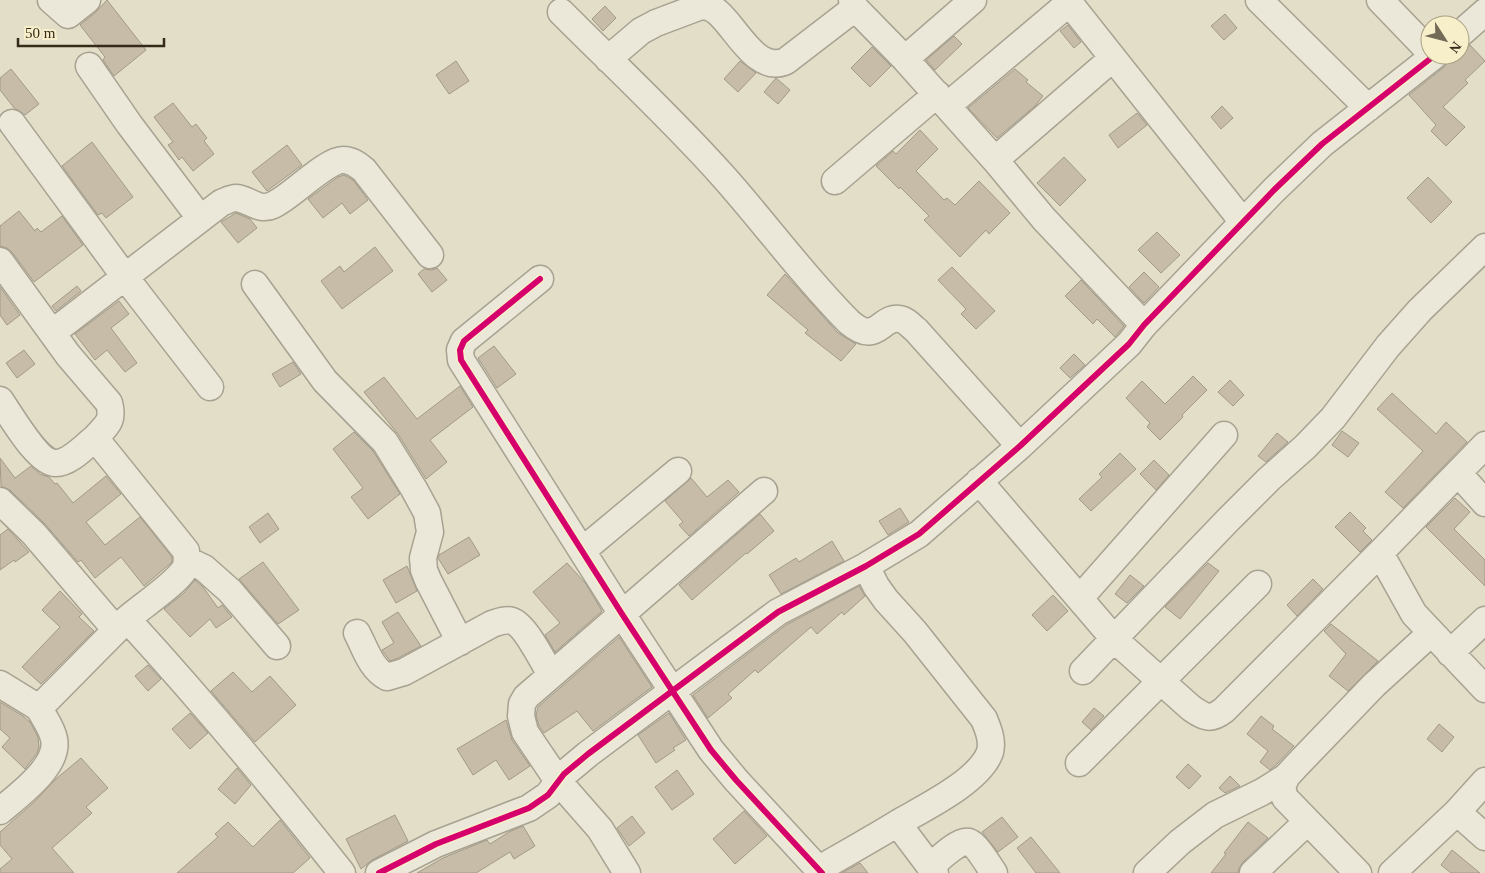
<svg xmlns="http://www.w3.org/2000/svg" width="1485" height="873" font-family="Georgia,serif">
<style>
.building{fill:#c7bca8;stroke:#a39987}
.lines{fill:none;stroke-linecap:round;stroke-linejoin:round}
.minor-casing{stroke:#a7a291;stroke-width:29}
.minor{stroke:#ebe7d9;stroke-width:26}
.cycleway-casing{stroke:#f7efca;stroke-width:9}
.cycleway{stroke:#d6006c;stroke-width:6}
</style>
<rect width="100%" height="100%" fill="#e3dec7"/>
<path class="building" d="M107 0 146 50 114 76 103 60 105 57 80 25 96 12Z
M605 6 616 18 603 31 592 19Z
M1225 14 1237 28 1224 40 1211 26Z
M1068 25 1081 42 1074 48 1060 31Z
M954 36 962 44 935 70 926 60Z
M1470 45 1485 61 1465 80 1468 83 1443 107 1465 127 1446 146 1431 131 1436 125 1409 95 1444 67 1451 55H1460V49Z
M872 47 891 66 870 87 851 68Z
M456 61 469 81 449 94 436 75Z
M740 61 756 73 738 92 724 79Z
M11 69 39 104 25 115 18 110 15 109 0 90V78Z
M1015 69 1028 80 1026 82 1043 96 1035 106 997 138 968 108Z
M776 78 790 90 778 104 764 92Z
M173 103 192 127 196 124 207 138 204 141 214 154 193 171 182 157 179 160 168 145 173 142 154 117Z
M1222 106 1233 118 1221 129 1211 117Z
M1137 113 1147 125 1118 148 1109 135Z
M920 130 938 149 916 171 944 200 947 198 955 205 979 181 1010 213 989 234 986 230 960 257 924 220 929 216 900 187 899 189 876 166 893 151 896 154Z
M92 142 133 197 106 218 102 213 98 215 62 166Z
M287 145 302 165 267 191 252 172Z
M1064 157 1086 180 1060 206 1037 183Z
M344 175 353 180 368 200 350 214 342 203 323 218 308 199 338 177Z
M1428 177 1452 202 1431 223 1407 198Z
M19 211 35 231 37 228 41 232 62 216 83 245 34 282 12 252 7 248 0 246V226Z
M236 213 250 219 257 228 238 243 221 222Z
M1157 232 1180 255 1161 273 1138 250Z
M375 247 393 271 342 309 321 281 340 266 344 272Z
M952 267 995 311 976 329 961 314 966 309 938 280Z
M437 268 447 280 432 292 418 274 424 269 432 270Z
M1144 272 1159 287 1144 303 1129 287Z
M785 274 838 333 856 344 841 361 805 333 808 330 767 295Z
M1081 280 1124 326 1115 337 1097 319 1093 324 1065 296Z
M77 286 81 291 56 311 52 306Z
M0 287 20 315 7 325 0 315Z
M119 301 129 314 111 328 137 363 125 372 107 350 95 360 75 334Z
M494 346 516 374 497 388 478 358Z
M24 350 35 364 17 378 6 363Z
M1074 354 1085 365 1070 378 1060 368Z
M293 362 301 374 280 387 272 374Z
M1193 376 1207 390 1182 415 1183 417 1160 440 1147 427 1150 423 1126 398 1142 381 1165 404Z
M384 377 417 419 460 386 473 407 430 440 447 462 426 479 398 434 364 392Z
M1230 380 1244 395 1233 406 1218 392Z
M1392 393 1436 434 1446 422 1467 442 1403 508 1385 492 1423 451 1377 409Z
M1342 431 1359 443 1348 457 1332 445Z
M354 432 373 451 400 494 368 519 351 497 363 488 333 449Z
M1277 433 1288 442 1266 462 1258 456Z
M1120 453 1136 469 1091 511 1079 499 1102 477 1099 474Z
M0 458 15 478 31 466 40 474 49 477 55 484 57 483 73 503 106 476 121 494 86 522 105 545 140 517 172 557V562L144 586 121 557 95 578 81 560 78 562 44 523 10 490 1 486Z
M1154 460 1169 475 1156 490 1140 474Z
M691 478 707 497 728 480 739 492 689 536 679 525 683 522 665 501Z
M1455 498 1470 512 1454 529 1485 560V586L1426 527Z
M900 508 909 522 888 535 879 521Z
M1350 512 1366 528 1363 531 1372 540 1360 552 1335 527Z
M268 513 279 529 260 543 249 527Z
M760 514 774 531 747 554 746 553 692 600 679 585Z
M8 529 29 552 15 562 14 560 0 570V535Z
M469 537 480 555 448 574 438 558 439 555Z
M832 541 844 561 781 594 769 575 796 558 799 562Z
M263 562 299 610 278 624 239 579Z
M567 563 586 584 602 611 555 652 545 635 560 623 533 592Z
M1208 563 1219 571 1180 619 1165 607Z
M407 566 417 591 396 603 383 580Z
M1130 575 1144 586 1127 603 1115 594Z
M1313 579 1323 589 1297 616 1287 605Z
M195 580 203 587 218 608 222 605 232 617 216 628 210 619 190 637 164 609 184 593Z
M859 586 865 596 844 615 842 612 817 634 811 627 758 673 755 670 728 694 732 698 708 718 693 695 786 625Z
M60 591 82 614 79 617 94 631 41 684 22 667 60 627 42 610Z
M1053 595 1068 611 1047 631 1032 615Z
M398 612 421 646 398 658 390 661 382 650 394 643 382 622Z
M1331 624 1378 661 1348 691 1329 676 1346 654 1324 631Z
M619 637 652 687 593 731 577 711 544 733 539 726 536 715 538 707Z
M148 665 161 679 148 691 135 676Z
M233 672 252 692 270 676 296 705 255 742 211 691Z
M0 702 23 716 30 722 38 737 39 747 37 753 25 769 2 747 10 738 0 729Z
M1094 708 1104 716 1091 730 1082 722Z
M190 713 208 733 190 749 172 729Z
M669 713 686 740 673 748 675 750 656 763 638 735Z
M1261 716 1274 726 1272 729 1294 746 1276 765 1270 770 1260 762 1268 751 1247 734Z
M506 720 512 740 530 766 509 780 496 760 473 775 457 749Z
M1439 724 1454 737 1442 752 1427 739Z
M81 758 108 788 86 807 92 813 52 848 74 873H0V869L12 859 0 845V832L33 803 57 778Z
M1188 764 1201 776 1189 789 1176 777Z
M237 768 251 785 235 804 218 789Z
M677 770 694 794 672 810 655 787Z
M1230 776 1240 786 1225 793 1219 788Z
M744 811 767 836 735 864 713 839Z
M395 815 408 841 372 860 361 869 346 839Z
M632 816 645 833 629 846 617 828Z
M1002 817 1018 837 998 852 982 832Z
M280 820 310 858 293 873H177L218 837 215 834 228 822 253 847Z
M1248 822 1268 838 1243 862 1239 868 1238 873H1211L1226 854 1224 853Z
M523 826 535 846 514 859 510 852 476 873H417L443 858 487 840 490 844 509 832Z
M1031 837 1060 873H1036L1017 848Z
M1452 850 1480 873H1451L1441 865Z
M860 863 868 873H842L856 865Z"/>
<g class="lines">
<defs>
<path id="minor" d="M51 0 68 15 87 0
M852 0 855 8 905 59 995 160 1044 219 1144 325
M1067 0 1243 222
M1259 0 1368 108
M1380 0 1430 52
M561 12C615 66 671 118 722 175 765 223 803 276 849 322 879 348 880 312 903 320 908 322 912 327 916 330L1020 446
M1460 34 1485 12
M608 59 641 31 656 23 701 6C707 6 711 7 716 11 735 25 756 75 786 61L855 8
M905 59 973 0
M89 66 129 124 200 218
M947 106 1069 3
M12 123 125 277 210 387
M995 160 1113 58
M835 181 937 94
M0 261 68 355 109 403C114 421 107 425 95 438
M540 279 464 341 460 350 461 360 622 614 711 750 736 780 822 873
M255 284 325 381 385 442 414 489 427 513 430 532 423 558 424 570 428 580 460 642
M52 333 221 203C226 201 231 198 236 198 249 199 259 212 273 205 291 197 326 160 343 160 352 160 358 165 364 170L430 255
M0 400C10 414 38 464 56 463 70 463 85 446 95 438L186 551C187 558 188 564 184 570 175 584 141 607 127 619
M1458 473 1485 503
M979 481 1115 640 1191 708C1204 717 1210 721 1224 710L1380 553 1414 614 1485 689
M0 501 34 534 116 630
M582 551 678 471
M1380 553 1485 445
M187 560 204 568 230 591 277 646
M1080 598 1224 435
M357 633C365 648 371 669 387 677L404 672 492 624C498 622 505 619 512 621 525 625 544 663 551 675
M1450 653 1485 620
M1083 671 1227 521 1269 479 1305 447 1333 418 1388 346 1420 310 1485 247
M0 684 39 708 127 619C202 701 273 786 342 873
M1079 763 1258 584
M1485 781 1457 812 1485 837
M0 811C17 796 60 766 54 739 52 728 44 718 39 708
M898 824 935 873
M930 867C938 860 959 839 969 842 977 845 989 866 994 873
M819 869C845 854 872 839 898 823 924 808 980 781 990 752 993 740 988 729 984 719L915 632 886 600 876 586 866 566
M379 873 436 844 529 808 548 795 564 774 588 754 778 612 866 566 919 534 1020 446 1129 344 1144 325 1274 190 1322 144 1435 55
M627 873 600 829 558 781 525 732 521 716 522 704 526 697 764 491
M1147 873 1180 842 1215 815 1262 792 1286 777
M1253 873 1307 822
M1358 873 1285 798 1282 788 1286 777 1298 764 1374 685 1431 633
M1392 873 1457 812"/>
</defs>
<use href="#minor" class="minor-casing"/>
<use href="#minor" class="minor"/>
<defs>
<path id="cycleway" d="M540 279 464 341 460 350 461 360 622 614 711 750 736 780 822 873
M379 873 436 844 529 808 548 795 564 774 588 754 778 612 866 566 919 534 1020 446 1129 344 1144 325 1274 190 1322 144 1435 55"/>
</defs>
<use href="#cycleway" class="cycleway-casing"/>
<use href="#cycleway" class="cycleway"/>
</g>
<g transform="translate(1445 40) rotate(126)"><circle r="24" fill="#f7efca" stroke="#a9a084"/>
<path d="M0-4L9 19L0 12L-9 19Z" fill="#726957"/>
<text y="-8" font-size="14" font-weight="bold" text-anchor="middle" fill="#352a1a">N</text>
</g>
<path d="M18 38v8h146v-8" fill="none" stroke="#352a1a" stroke-width="2.5"/>
<text x="25" y="38" font-size="15" fill="#352a1a" stroke="#f7efca" stroke-width="4" paint-order="stroke">50 m</text>
</svg>
